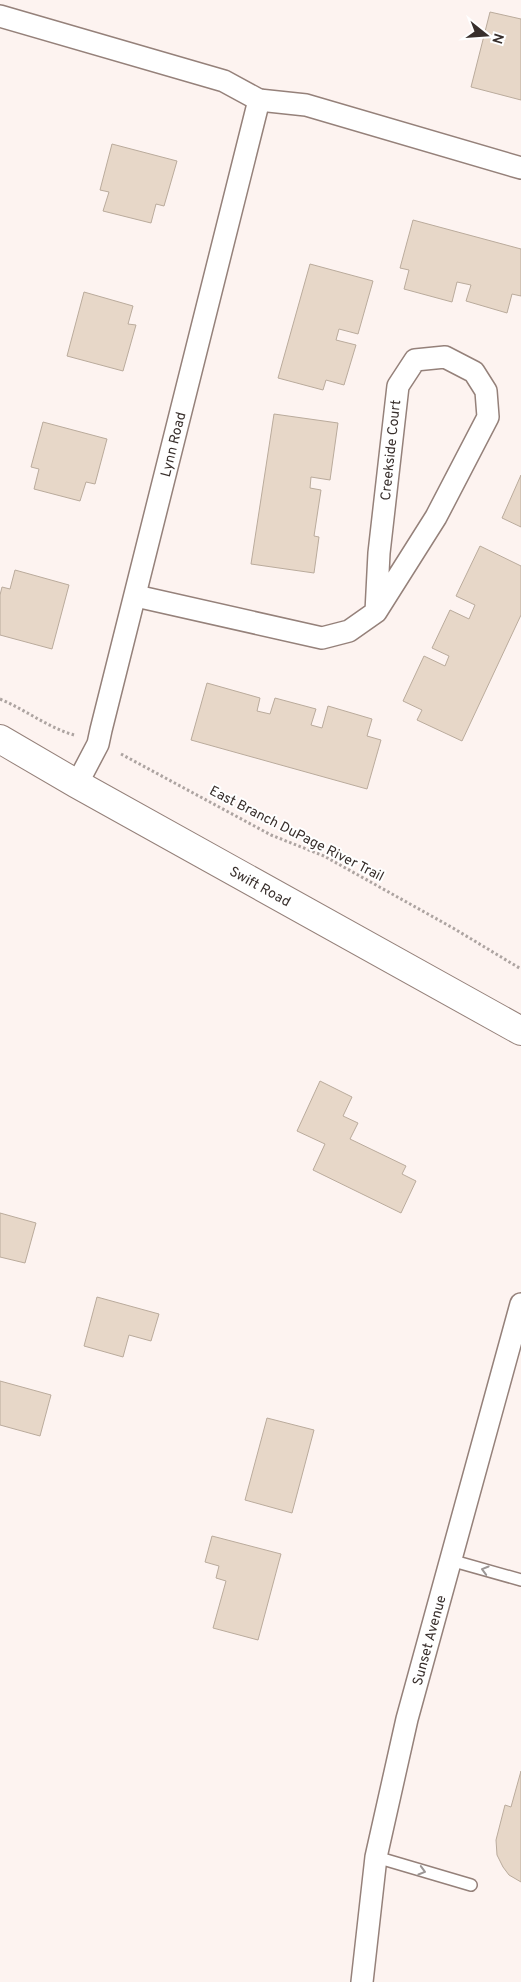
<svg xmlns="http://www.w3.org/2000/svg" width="521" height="1982" font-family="Overpass,sans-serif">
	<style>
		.building { fill: #e7d7c8; stroke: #baab9c }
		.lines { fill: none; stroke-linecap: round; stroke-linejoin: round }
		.service-casing { stroke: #95817a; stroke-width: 14 }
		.minor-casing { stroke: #95817a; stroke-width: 24 }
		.tertiary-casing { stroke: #95817a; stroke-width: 30 }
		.path { stroke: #ada4a1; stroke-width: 3; stroke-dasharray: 2.5 2.5; stroke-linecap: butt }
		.service { stroke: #fff; stroke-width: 11 }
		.minor { stroke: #fff; stroke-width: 21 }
		.tertiary { stroke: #fff; stroke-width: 28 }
		.oneway { stroke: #9c9796 }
		.labels { text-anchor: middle; stroke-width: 4; stroke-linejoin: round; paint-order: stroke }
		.street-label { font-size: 14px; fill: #382f2c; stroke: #fff }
	</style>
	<rect width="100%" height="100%" fill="#fdf3f0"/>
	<path class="building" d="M490,12L521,19V100L471,87Z
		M112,144L177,161L164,206L156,204L151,223L103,211L109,192L100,190Z
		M413,220L521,249V296L512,294L507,313L466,301L471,285L457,282L452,302L404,289L409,270L400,268Z
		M310,264L373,281L358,334L339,329L336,340L356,345L344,385L326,380L323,390L278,378Z
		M84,292L133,306L128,324L136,325L123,371L67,356Z
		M274,414L338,423L330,480L311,477L310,488L321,490L314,536L319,537L314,573L251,564Z
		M43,422L107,439L95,484L86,482L80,501L34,489L39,469L31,467Z
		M521,475V527L502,518Z
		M480,546L521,566V615L462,741L417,720L422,710L403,701L424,656L445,666L449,656L432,648L450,610L469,619L475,605L456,596Z
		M15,570L69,585L52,649L0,635V595L2,587L10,589Z
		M207,683L260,698L257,711L270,714L275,698L316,709L311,725L322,728L328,706L372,719L367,736L381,740L367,789L191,740Z
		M320,1081L352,1097L343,1116L358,1123L350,1139L406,1166L402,1174L416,1181L401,1213L313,1170L325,1144L297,1131Z
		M0,1213L36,1223L25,1263L0,1257Z
		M97,1297L159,1314L151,1341L129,1335L123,1357L84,1346Z
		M0,1381L51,1395L40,1436L0,1425Z
		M267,1418L314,1430L292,1513L245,1500Z
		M212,1536L281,1554L258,1640L213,1628L226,1581L216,1578L219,1566L205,1562Z
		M521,1771V1882L509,1875L503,1867L497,1855L496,1840L505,1805L511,1807Z"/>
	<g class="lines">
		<g class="service-casing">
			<path id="service" d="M450,1560L521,1580
				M376,1857L471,1885"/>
		</g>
		<g class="minor-casing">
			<g id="minor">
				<path d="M0,16L224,81L259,100L306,105L521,168"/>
				<path d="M136,596L322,638L349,631L376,612L436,517L488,417L486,391L474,372L445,357L415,360L398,386L379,553L376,612"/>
				<path id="s1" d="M77,784L98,744L101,730L259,100"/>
				<path id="s2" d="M362,1982L376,1857L407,1719L521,1304"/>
			</g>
		</g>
		<g class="tertiary-casing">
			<g id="tertiary">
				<path id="s3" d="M0,739L77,784L521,1031"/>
			</g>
		</g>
		<path class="path" d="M0,699C26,710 47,727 74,735
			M121,754L271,835L324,856L453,928L521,969"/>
		<use href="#service" class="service"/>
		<use href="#minor" class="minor"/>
		<use href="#tertiary" class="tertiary"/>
	</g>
	<defs><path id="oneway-chevron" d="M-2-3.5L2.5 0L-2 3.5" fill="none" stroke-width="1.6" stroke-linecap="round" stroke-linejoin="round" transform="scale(1.25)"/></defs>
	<g class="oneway">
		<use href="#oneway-chevron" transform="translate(485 1570) rotate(-164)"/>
		<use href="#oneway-chevron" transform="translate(422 1871) rotate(16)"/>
	</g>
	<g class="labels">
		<g class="street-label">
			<text dy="5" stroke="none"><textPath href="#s1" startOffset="354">Lynn Road</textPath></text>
			<text transform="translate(390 450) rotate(-84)" y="5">Creekside Court</text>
			<text transform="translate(297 833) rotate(27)" y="5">East Branch DuPage River Trail</text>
			<text dy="5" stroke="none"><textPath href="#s3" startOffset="299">Swift Road</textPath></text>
			<text dy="5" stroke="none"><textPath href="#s2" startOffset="349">Sunset Avenue</textPath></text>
		</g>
	</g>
	<g transform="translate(486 35) rotate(107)" stroke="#ffffff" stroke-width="4" paint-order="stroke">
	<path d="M0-4L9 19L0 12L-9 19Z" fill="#382f2c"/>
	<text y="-8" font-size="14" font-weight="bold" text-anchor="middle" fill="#382f2c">N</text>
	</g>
</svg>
